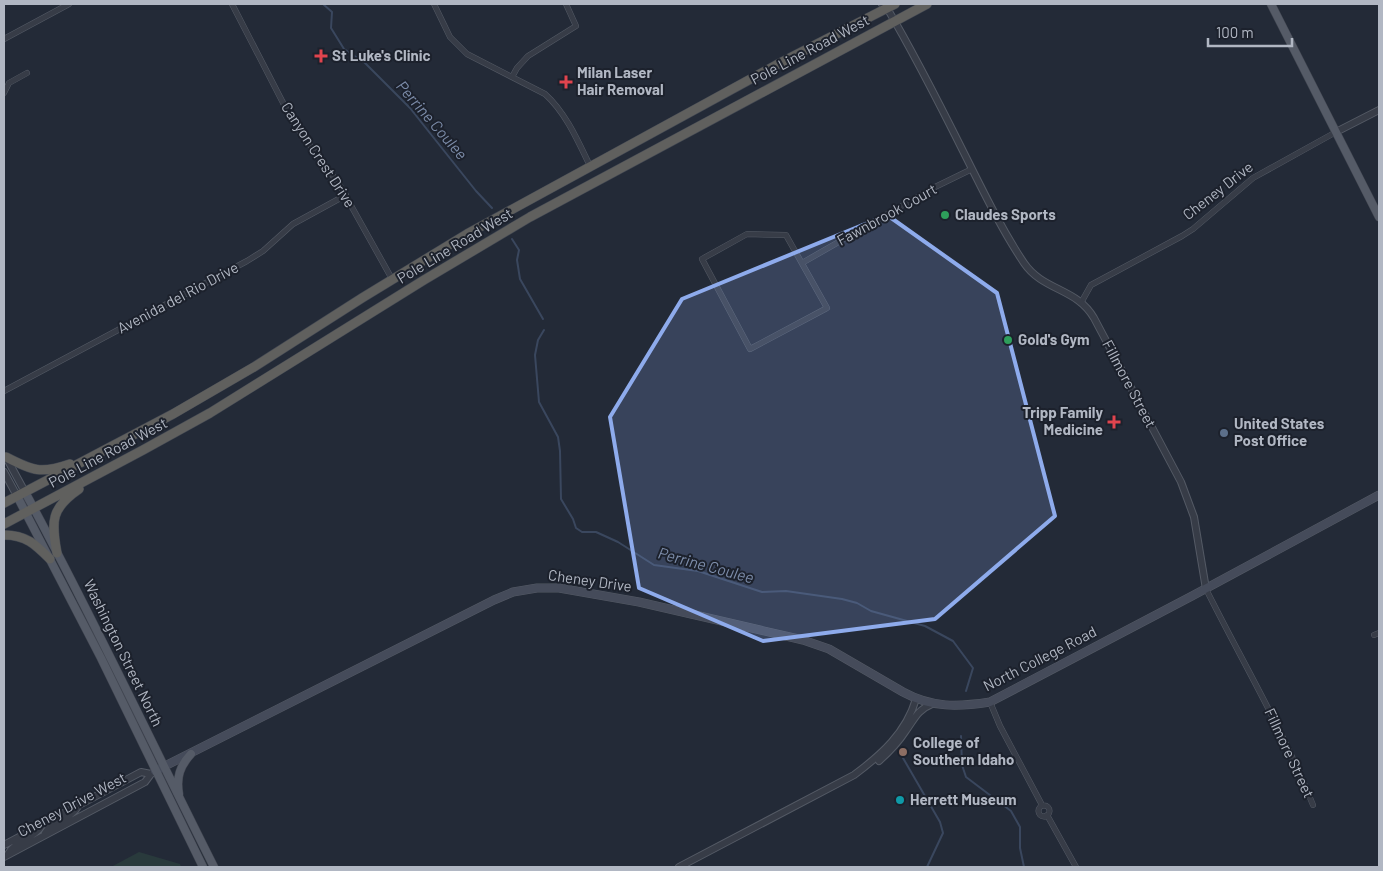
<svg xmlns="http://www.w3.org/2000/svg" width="1383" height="871" font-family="Barlow,sans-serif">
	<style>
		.park { fill: #293a3c }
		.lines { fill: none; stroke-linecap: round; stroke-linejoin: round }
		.stream { stroke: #3a475e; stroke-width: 2 }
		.minor-casing { stroke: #545a65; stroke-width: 6 }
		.tertiary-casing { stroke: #545a65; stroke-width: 8 }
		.secondary-casing { stroke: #545a65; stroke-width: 9 }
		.primary-casing { stroke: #404550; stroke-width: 9 }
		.trunk-casing { stroke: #414752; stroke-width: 10 }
		.minor { stroke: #373c47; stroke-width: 5 }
		.tertiary { stroke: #373c47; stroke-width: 6 }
		.secondary { stroke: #454b5a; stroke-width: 8 }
		.primary { stroke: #555b67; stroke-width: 8 }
		.trunk { stroke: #60605e; stroke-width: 9 }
		.marked { fill: #8eabec; fill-opacity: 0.2; stroke: #8eabec; stroke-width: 4; stroke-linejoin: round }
		.health-dot { fill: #e0444e; stroke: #1c212c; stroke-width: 2 }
		.leisure-dot { fill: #2e9e5b; stroke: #1c212c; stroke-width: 2 }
		.service-dot { fill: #5c6f8a; stroke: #1c212c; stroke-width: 2 }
		.education-dot { fill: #8d6e63; stroke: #1c212c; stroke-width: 2 }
		.culture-dot { fill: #0f9aa8; stroke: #1c212c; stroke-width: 2 }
		.labels { text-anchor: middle; stroke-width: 4; stroke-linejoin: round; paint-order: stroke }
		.street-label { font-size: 15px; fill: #b1b7c3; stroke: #1c212c }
		.poi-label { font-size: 15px; font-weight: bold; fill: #b1b7c3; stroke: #1c212c; text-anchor: start }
		.water-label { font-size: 16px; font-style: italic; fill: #7c8ca9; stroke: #1c212c }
	</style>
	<rect width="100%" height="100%" fill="#232a37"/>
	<path class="park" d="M139,852L180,864L181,867H111Z"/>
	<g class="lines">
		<path class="stream" d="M323,4L332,12L331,28L344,49L365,63L410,108L476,191L492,208
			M512,239L519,250L517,260L520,279L543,319
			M544,330L538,340L535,355L539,402L558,437L560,451L561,499L573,519L576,528L582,532H596L618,542L654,565L698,571L762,592L786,591L842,599L857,603L871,611L925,626L953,641L973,668L966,691
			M961,736L962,765L966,777L1011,811L1020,827V848L1024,867
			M903,758L940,822L943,833L927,867"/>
		<g class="minor-casing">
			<path id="minor" d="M232,4L294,124L339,184L392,279
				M434,4L450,37L467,54L545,94C566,113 578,141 590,166
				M4,39L69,4
				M512,77L517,68L528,56L576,26L566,4
				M4,93L9,83L27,73
				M747,234L786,235L827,308L750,349L702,259Z
				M802,263L933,188L972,169
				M1082,301L1091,285L1182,236L1193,229L1253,178L1336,132
				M4,391L247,261L263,251L293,224L346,195
				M1206,589C1242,661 1283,730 1313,805
				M1374,635L1379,633
				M990,702L1000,726L1042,805
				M1038.5 811a5.5 5.5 0 1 1 11 0a5.5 5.5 0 1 1-11 0Z
				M1047,815L1076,867"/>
		</g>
		<g class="tertiary-casing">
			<path id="tertiary" d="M882,4L887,8C918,60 945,115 972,169C988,201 1004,233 1024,263C1043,291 1077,288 1094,318L1181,482L1194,517L1206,589
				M1336,132L1379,110
				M6,457L25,492
				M4,472L17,496
				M879,761C889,752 898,743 905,732C914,720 917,710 932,704
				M45,833C51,821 70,821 79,805
				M4,845L141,772L151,774
				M8,854C16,840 34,839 43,824
				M4,857L145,782L151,774L155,771
				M679,867L854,775C881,755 906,733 916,699"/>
		</g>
		<g class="secondary-casing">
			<path id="secondary" d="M155,771L494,600L513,592L537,588H559L639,602L803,640L829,649L903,692C932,708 958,707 990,702L1192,596L1379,495"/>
		</g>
		<g class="primary-casing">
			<path id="primary" d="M1271,4L1379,217
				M25,492C92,615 151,742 214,867
				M17,496L101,658L203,867
				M179,794C176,777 180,766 191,754"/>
		</g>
		<g class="trunk-casing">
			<path id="trunk" d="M6,457C33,471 41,474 70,464
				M4,503L173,414L254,367L362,298L467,234L780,63L895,4
				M4,524L143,450L210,413L424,280L530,217L927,4
				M4,535C26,535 35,544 50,559
				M57,553C51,521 51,508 79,489"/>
		</g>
		<use href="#minor" class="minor"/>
		<use href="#tertiary" class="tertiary"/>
		<use href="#secondary" class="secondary"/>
		<use href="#primary" class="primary"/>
		<use href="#trunk" class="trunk"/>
	</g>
	<path class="marked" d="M887,215L997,293L1055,516L935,619L763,641L639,588L610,417L682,299Z"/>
	<g class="health-dot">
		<path d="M318.5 48.5h5v5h5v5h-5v5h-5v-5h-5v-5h5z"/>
		<path d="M563.5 74.5h5v5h5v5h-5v5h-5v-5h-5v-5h5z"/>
		<path d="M1111.5 414.5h5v5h5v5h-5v5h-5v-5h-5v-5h5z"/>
	</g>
	<g class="leisure-dot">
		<circle cx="945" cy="215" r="5"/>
		<circle cx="1008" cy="340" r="5"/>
	</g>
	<circle class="service-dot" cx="1224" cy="433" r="5"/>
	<circle class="education-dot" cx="903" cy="752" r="5"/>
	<circle class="culture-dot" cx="900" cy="800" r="5"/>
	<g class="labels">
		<g class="street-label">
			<text transform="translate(810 50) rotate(-28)" y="5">Pole Line Road West</text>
			<text transform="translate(318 155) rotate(57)" y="5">Canyon Crest Drive</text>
			<text transform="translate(1218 191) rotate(-38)" y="5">Cheney Drive</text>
			<text transform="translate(887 215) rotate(-29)" y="5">Fawnbrook Court</text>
			<text transform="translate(455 246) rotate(-31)" y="5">Pole Line Road West</text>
			<text transform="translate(178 298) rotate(-28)" y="5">Avenida del Rio Drive</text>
			<text transform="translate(1129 384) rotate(62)" y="5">Fillmore Street</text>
			<text transform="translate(108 453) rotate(-28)" y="5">Pole Line Road West</text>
			<text transform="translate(590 581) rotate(8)" y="5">Cheney Drive</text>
			<text transform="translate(123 653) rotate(64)" y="5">Washington Street North</text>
			<text transform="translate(1040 659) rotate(-27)" y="5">North College Road</text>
			<text transform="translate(1289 753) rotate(65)" y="5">Fillmore Street</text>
			<text transform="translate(72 805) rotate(-28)" y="5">Cheney Drive West</text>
		</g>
		<g class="poi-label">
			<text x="332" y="61">St Luke's Clinic</text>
			<text x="577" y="78">Milan Laser<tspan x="577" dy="17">Hair Removal</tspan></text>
			<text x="955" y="220">Claudes Sports</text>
			<text x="1018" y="345">Gold's Gym</text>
			<text x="1103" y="418" text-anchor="end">Tripp Family<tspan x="1103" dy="17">Medicine</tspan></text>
			<text x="1234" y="429">United States<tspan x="1234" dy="17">Post Office</tspan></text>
			<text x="913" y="748">College of<tspan x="913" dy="17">Southern Idaho</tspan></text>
			<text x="910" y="805">Herrett Museum</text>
		</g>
		<g class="water-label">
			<text transform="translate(432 120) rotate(49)" y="6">Perrine Coulee</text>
			<text transform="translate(706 565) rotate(15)" y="6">Perrine Coulee</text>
		</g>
	</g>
	<rect width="1383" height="871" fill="none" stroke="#b1b7c3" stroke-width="10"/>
	<path d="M1208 38v8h84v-8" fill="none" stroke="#b1b7c3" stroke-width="2.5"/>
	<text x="1216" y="38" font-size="15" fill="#b1b7c3" stroke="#1c212c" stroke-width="4" paint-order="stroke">100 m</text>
</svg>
